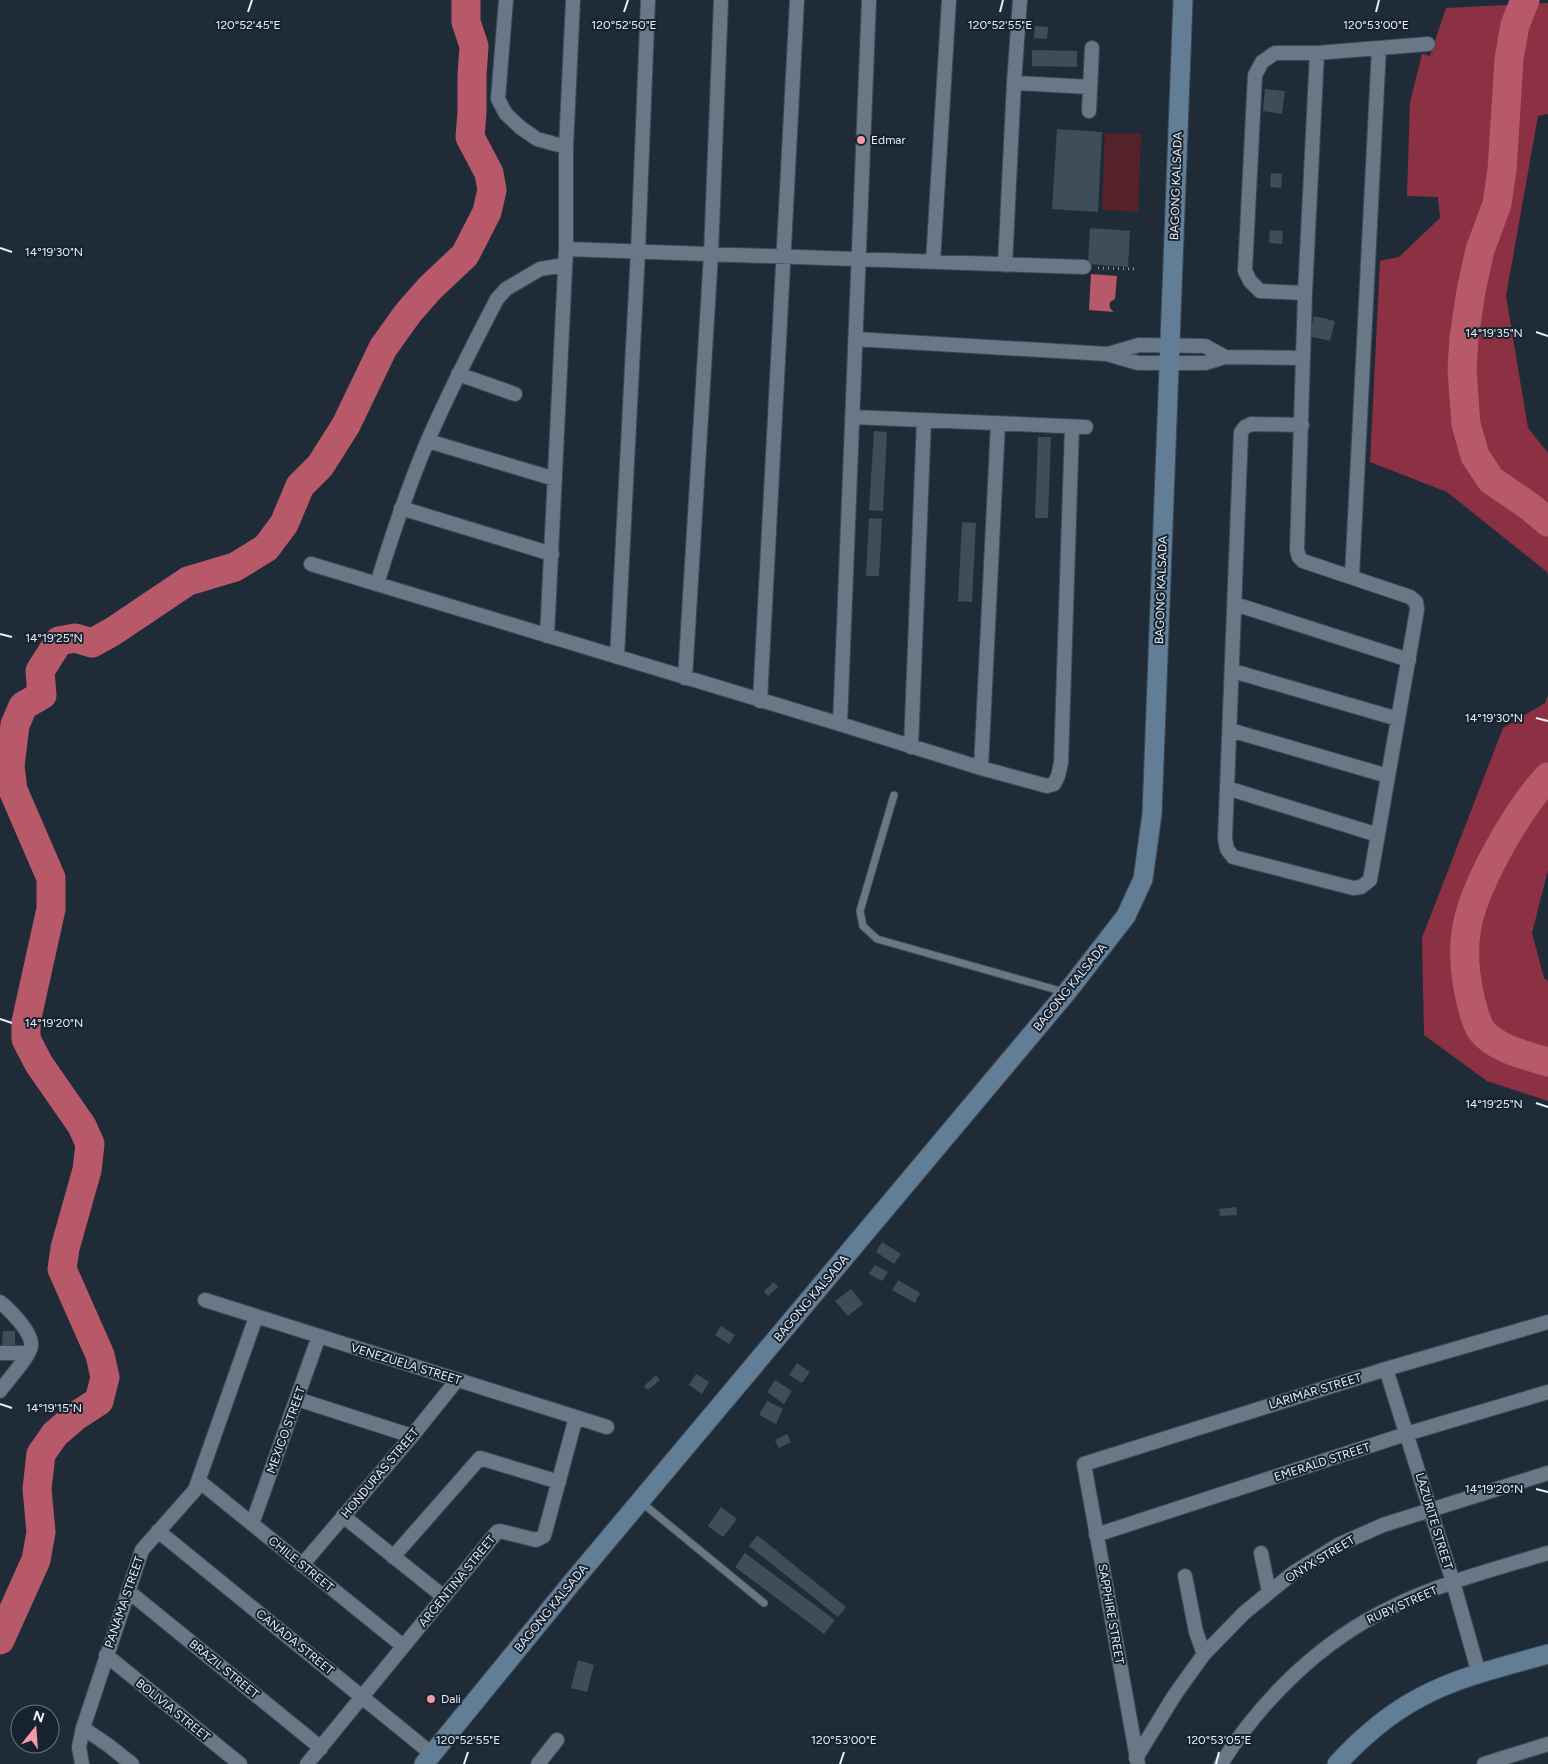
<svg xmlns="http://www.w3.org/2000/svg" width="1548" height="1764" font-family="Figtree,sans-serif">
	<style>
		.green { fill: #55222b }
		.forest { fill: #8b3143 }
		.water { fill: #b75968 }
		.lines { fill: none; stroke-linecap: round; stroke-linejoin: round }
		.river { stroke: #b75968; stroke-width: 29 }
		.building { fill: #3f4d5a }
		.lane-casing { stroke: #3e4953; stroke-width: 9 }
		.street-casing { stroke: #3e4953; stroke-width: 16 }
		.secondary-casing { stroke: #3e4953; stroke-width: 21 }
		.path { stroke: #88939d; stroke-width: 3; stroke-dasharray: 1 4; stroke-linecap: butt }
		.lane { stroke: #697886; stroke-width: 7 }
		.street { stroke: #697886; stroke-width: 14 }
		.secondary { stroke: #627d96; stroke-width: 19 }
		.ticks { fill: none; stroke: #e7eff7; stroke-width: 2 }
		.poi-dot { fill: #f49aa5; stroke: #16222e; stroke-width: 2 }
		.labels { text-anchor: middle; stroke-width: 4; stroke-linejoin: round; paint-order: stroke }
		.poi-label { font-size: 12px; fill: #e7eff7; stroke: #16222e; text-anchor: start }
		.street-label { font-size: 12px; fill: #e7eff7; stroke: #16222e }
		.ticks-label { font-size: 12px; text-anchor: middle; fill: #e7eff7; stroke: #16222e; stroke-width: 4; stroke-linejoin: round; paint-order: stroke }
	</style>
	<rect width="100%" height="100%" fill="#1f2c38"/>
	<path class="green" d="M1105,133L1141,134L1138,212L1102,210Z"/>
	<path class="forest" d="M1548,3V114L1538,116L1506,296L1528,428L1548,453V576L1547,572L1447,492L1370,462L1380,261L1399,257L1440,218L1438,197L1407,196L1410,102L1422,54L1430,56L1446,8Z
		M1548,695V870L1532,933L1544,978L1548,981V1101L1487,1081L1424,1035L1422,938L1503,728L1545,703Z"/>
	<path class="water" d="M1091,274L1117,276L1115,299L1110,302C1109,307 1110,309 1114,312L1089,310Z"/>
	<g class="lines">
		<path class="river" d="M1525,0L1515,25L1509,59L1502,170L1497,204L1480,250L1471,291L1464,338L1462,370L1466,424L1475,456L1491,480L1529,506L1548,522
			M1548,777C1518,809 1471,889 1466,933C1463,954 1465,973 1469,993C1471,1003 1476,1022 1481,1030C1494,1048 1527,1056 1548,1062
			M0,1640L36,1560L41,1532L37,1489L41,1454L55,1434L76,1416L99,1401L105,1377L100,1355L62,1269L65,1248L87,1170L90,1144L82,1126L39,1064L26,1039V1022L51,909V878L13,790L10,766L15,725L23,706L42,695L40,671L59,641L75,638L92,643L112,632L188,581L235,567L266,548L284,524L300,486L320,466L346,425L383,348L408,313L430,288L465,255L487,212L492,190L489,173L470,137L472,112V75L474,46L466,22V0"/>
	</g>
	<path class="building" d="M1035,26L1048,27L1047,39L1034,38Z
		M1032,50L1077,51V67L1032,66Z
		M1265,89L1285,91L1282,114L1263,111Z
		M1057,129L1102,132L1098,212L1052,209Z
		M1271,173L1282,174L1281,188L1270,187Z
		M1090,228L1130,231L1128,267L1088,264Z
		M1270,230L1283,231L1282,244L1269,243Z
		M1314,316L1335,321L1330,341L1309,336Z
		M874,431L887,432L883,511L869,510Z
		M1038,437H1051L1048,518H1035Z
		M869,518L882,519L879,576H866Z
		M962,522L976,523L972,602L958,601Z
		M1236,1207L1237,1215L1220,1216L1219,1209Z
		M882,1242L901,1254L894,1264L876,1252Z
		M875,1265L888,1272L882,1281L869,1274Z
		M898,1280L920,1293L915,1303L892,1290Z
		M774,1282L778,1287L768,1296L764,1291Z
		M851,1289L863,1304L848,1316L835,1301Z
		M721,1326L735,1335L729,1344L715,1335Z
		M3,1331H15V1345H2Z
		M797,1363L810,1372L802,1383L789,1375Z
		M696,1374L709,1382L702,1394L689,1385Z
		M656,1375L660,1380L648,1390L644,1386Z
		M775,1380L792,1391L784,1404L767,1392Z
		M767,1401L783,1409L776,1424L759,1415Z
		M787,1434L791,1442L779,1448L775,1440Z
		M721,1507L737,1519L723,1537L708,1526Z
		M757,1535L846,1607L838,1617L749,1546Z
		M745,1553L835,1620L824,1634L735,1567Z
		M578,1660L594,1665L587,1692L571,1688Z"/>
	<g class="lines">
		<g class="lane-casing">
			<path id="lane" d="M894,795L860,911L863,926L877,939L1064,992
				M641,1502L764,1603"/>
		</g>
		<g class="street-casing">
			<path id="street" d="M506,0L498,99L506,114L521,128L537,139L566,147
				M1014,83L1090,87
				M1089,111L1092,48
				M566,249L1084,267
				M933,262L949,0
				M1005,265L1014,83L1020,0
				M1305,293L1260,291L1250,281L1245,271L1255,75L1262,62L1275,53H1317L1428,44
				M855,339L1107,354L1138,363H1205L1225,357L1303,358
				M1108,354L1139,345L1205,346L1225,357
				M458,374L515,394
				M852,417L1086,427
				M1302,425L1251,424L1245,427L1241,432L1225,839L1227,849L1233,857L1353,888L1361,887L1370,880L1417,610L1416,602L1410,597L1303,561L1299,557L1297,550L1305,293L1317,53
				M428,441L555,479
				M401,508L552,554
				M311,564L840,724L981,768L1047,786L1054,784L1058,776L1061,763L1072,427
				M1352,576L1379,48
				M377,584C392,535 408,487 428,440C449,392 473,345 497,299L506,289L540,269L565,265
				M1235,604L1409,660
				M547,636L566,249V147L573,0
				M617,657L638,251L648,0
				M1233,671L1398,719
				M685,678L711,254L721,0
				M760,701L797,0
				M840,724L869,0
				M1230,730L1388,776
				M911,747L924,420
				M981,768L998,423
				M1227,788L1378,835
				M205,1300L607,1427
				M0,1302C10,1310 33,1333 31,1346C30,1356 7,1381 0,1391
				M0,1353H28
				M1386,1369L1453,1582L1479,1674
				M297,1399L412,1436
				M199,1481L403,1646
				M343,1516L444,1597
				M252,1524L319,1336
				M158,1531L432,1754
				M1096,1535L1406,1434L1548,1392
				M1261,1553L1269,1592
				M393,1557L480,1458L559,1482
				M302,1565L412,1436L457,1380
				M1185,1576L1196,1632L1204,1654
				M128,1591L321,1748
				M106,1655L240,1764
				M83,1728L108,1745L132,1764
				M1136,1758L1174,1696L1204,1654L1244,1613L1293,1573L1338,1545L1383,1525L1548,1473
				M82,1764L79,1747L83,1728L142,1550L195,1490L256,1317
				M307,1764L497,1532L500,1531L536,1540L544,1536L576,1417
				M538,1764L557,1740
				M1138,1764L1084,1464L1386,1369L1548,1322
				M1221,1764C1261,1700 1321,1641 1390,1608C1440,1583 1495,1569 1548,1553
				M1484,1764L1548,1744"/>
		</g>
		<g class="secondary-casing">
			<path id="secondary" d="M424,1764L574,1580L1067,992L1126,916L1143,879L1152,814L1183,0
				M1337,1764C1361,1738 1388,1714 1421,1697C1460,1676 1506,1666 1548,1654"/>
		</g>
		<path class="path" d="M1098,268L1138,269"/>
		<use href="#lane" class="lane"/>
		<use href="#street" class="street"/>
		<use href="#secondary" class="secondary"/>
	</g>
	<path class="ticks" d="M248,12L252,0M624,12L628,0M1000,12L1003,0M1376,12L1379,0M0,248L12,252M1536,332L1548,336M0,634L12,637M1536,718L1548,721M0,1019L12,1023M1536,1103L1548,1107M0,1404L12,1408M1536,1489L1548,1492M464,1764L468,1752M840,1764L844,1752M1216,1764L1219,1752"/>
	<g class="poi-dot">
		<circle cx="861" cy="140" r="5"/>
		<circle cx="431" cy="1699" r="5"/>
	</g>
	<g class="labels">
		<g class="poi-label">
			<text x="871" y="144">Edmar</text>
			<text x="441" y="1703">Dali</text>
		</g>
		<g class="street-label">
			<text transform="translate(1176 186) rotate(-88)" y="4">BAGONG KALSADA</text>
			<text transform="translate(1161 590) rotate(-88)" y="4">BAGONG KALSADA</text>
			<text transform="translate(1070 987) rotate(-51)" y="4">BAGONG KALSADA</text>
			<text transform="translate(811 1298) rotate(-50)" y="4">BAGONG KALSADA</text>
			<text transform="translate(406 1364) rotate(17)" y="4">VENEZUELA STREET</text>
			<text transform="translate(1315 1391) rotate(-17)" y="4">LARIMAR STREET</text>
			<text transform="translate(286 1430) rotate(-70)" y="4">MEXICO STREET</text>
			<text transform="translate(1322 1462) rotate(-18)" y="4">EMERALD STREET</text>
			<text transform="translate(380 1473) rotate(-50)" y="4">HONDURAS STREET</text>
			<text transform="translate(1434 1521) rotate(73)" y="4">LAZURITE STREET</text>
			<text transform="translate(1320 1559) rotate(-31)" y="4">ONYX STREET</text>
			<text transform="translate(301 1564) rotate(39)" y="4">CHILE STREET</text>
			<text transform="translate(457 1581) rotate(-51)" y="4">ARGENTINA STREET</text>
			<text transform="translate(124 1602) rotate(-71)" y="4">PANAMA STREET</text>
			<text transform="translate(1402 1605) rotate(-24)" y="4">RUBY STREET</text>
			<text transform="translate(551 1608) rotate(-51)" y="4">BAGONG KALSADA</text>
			<text transform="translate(1111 1614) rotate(80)" y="4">SAPPHIRE STREET</text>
			<text transform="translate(295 1642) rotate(39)" y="4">CANADA STREET</text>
			<text transform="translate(224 1669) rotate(39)" y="4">BRAZIL STREET</text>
			<text transform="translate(173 1710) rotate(39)" y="4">BOLIVIA STREET</text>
		</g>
	</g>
	<g class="ticks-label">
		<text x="248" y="29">120°52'45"E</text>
		<text x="624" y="29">120°52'50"E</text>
		<text x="1000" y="29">120°52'55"E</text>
		<text x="1376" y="29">120°53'00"E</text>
		<text x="54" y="256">14°19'30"N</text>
		<text x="1494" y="337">14°19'35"N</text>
		<text x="54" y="642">14°19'25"N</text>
		<text x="1494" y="722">14°19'30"N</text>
		<text x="54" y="1027">14°19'20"N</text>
		<text x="1494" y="1108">14°19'25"N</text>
		<text x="54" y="1412">14°19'15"N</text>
		<text x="1494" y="1493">14°19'20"N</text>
		<text x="468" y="1744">120°52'55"E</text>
		<text x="844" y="1744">120°53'00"E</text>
		<text x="1219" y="1744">120°53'05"E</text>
	</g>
	<g transform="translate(35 1729) rotate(17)"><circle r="24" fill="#16222e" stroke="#6a747e"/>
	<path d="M0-4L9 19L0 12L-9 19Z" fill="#f49aa5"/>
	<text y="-8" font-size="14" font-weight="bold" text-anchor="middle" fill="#e7eff7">N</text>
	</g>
</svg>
